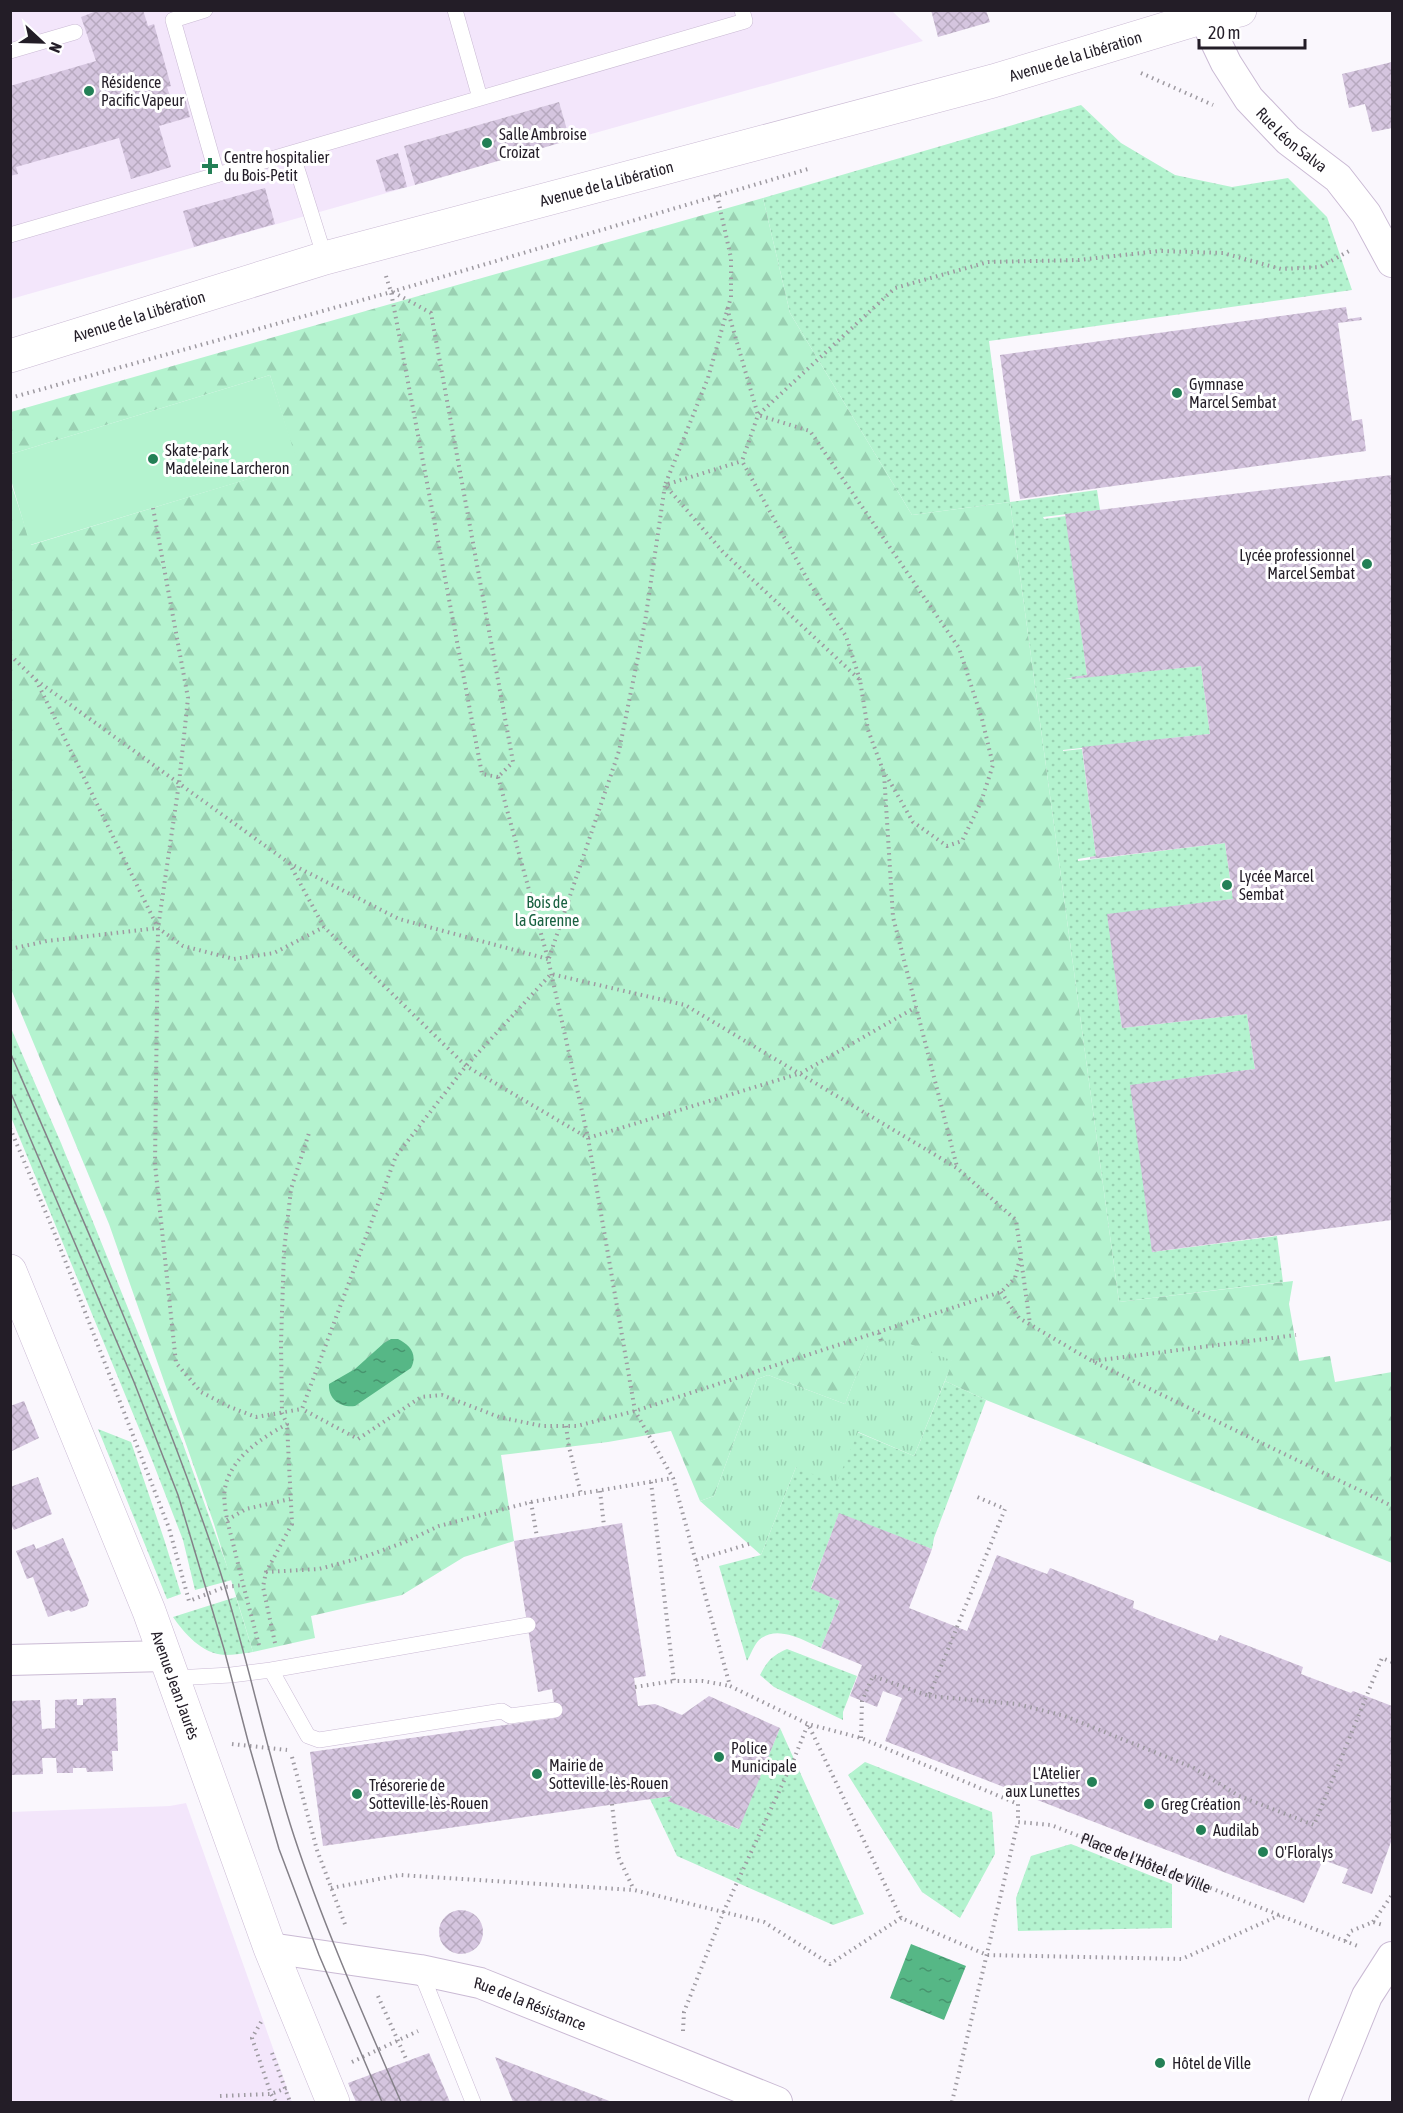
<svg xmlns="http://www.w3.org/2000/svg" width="1403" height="2113" font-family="'Asap Condensed',sans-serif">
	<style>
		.built { fill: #f3e6fb }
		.grass { fill: url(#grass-dots) }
		.forest { fill: url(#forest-firs) }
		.park { fill: url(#park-tufts) }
		.garden { fill: #b4f3cf }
		.water { fill: url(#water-ripples) }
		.building { fill: url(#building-cross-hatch) }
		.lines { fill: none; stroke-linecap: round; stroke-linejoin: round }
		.lane-casing { stroke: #cabad4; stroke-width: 16 }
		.street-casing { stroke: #cabad4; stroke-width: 32 }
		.secondary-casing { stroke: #cabad4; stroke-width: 34 }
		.path { stroke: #9e9aa1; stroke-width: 4; stroke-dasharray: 1.5 4.5; stroke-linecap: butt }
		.lane { stroke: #fff; stroke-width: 15 }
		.street { stroke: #fff; stroke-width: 30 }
		.secondary { stroke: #fff; stroke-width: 33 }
		.tram { stroke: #848088; stroke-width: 1.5 }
		.poi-dot { fill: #238056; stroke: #fff; stroke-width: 2 }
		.labels { text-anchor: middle; stroke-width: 6; stroke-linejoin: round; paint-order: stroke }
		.street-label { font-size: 16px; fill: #231d27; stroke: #fff }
		.poi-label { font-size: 16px; fill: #231d27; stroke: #fff; text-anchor: start }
		.park-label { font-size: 16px; fill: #196141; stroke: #fff }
	</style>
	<defs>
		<pattern id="grass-dots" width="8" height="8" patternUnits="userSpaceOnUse" patternTransform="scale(1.5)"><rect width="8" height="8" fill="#b4f3cf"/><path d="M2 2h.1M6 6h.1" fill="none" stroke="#9ad0b2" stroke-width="1.8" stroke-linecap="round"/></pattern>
		<pattern id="forest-firs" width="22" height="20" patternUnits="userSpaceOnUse" patternTransform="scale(1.5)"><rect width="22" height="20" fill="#b4f3cf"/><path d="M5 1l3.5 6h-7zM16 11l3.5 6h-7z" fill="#9ad0b2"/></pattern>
		<pattern id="park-tufts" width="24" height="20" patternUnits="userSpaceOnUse" patternTransform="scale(1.5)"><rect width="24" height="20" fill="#b4f3cf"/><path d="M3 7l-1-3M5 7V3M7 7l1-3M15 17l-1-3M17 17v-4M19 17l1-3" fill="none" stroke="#9ad0b2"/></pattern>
		<pattern id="water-ripples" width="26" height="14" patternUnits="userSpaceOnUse" patternTransform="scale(1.5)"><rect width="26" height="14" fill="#56b786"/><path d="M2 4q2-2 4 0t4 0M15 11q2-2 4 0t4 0" fill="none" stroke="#47946e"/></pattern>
		<pattern id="building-cross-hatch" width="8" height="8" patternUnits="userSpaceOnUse" patternTransform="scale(1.5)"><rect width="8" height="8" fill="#d5c5df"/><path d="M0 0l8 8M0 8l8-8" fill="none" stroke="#b7a9bf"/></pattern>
	</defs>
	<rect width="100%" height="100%" fill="#faf7fd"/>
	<path class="built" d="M891,10L923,41L570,140L559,102L404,146L415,185L11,299V11Z
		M186,1803L292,2102H11V1812L170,1806Z"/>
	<path class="grass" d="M1081,105L1121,143L1175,175L1232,187L1288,178L1327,217L1352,290L989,341L1010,502L1097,490L1100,510L1043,517L1044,519L1066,516L1087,675L1065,679L1201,666L1210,734L1063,750V751L1082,749L1096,856L1078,859V861L1225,843L1233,899L1108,915L1122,1028L1247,1014L1255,1069L1142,1084L1152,1252L1277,1236L1283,1282L1119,1302L1010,502L912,515L790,313L763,198Z
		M10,1026L61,1143L183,1444L232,1580L195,1590L183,1540L152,1460L11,1117Z
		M945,1381L986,1400L934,1538L932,1549L839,1514L811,1588L840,1601L821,1648C803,1640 777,1624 759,1640C754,1645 751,1654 747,1661L719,1566L761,1555L796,1467L857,1432L914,1456Z
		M98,1429L131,1442L164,1539L181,1594L167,1599Z
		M236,1597L253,1652C244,1653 234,1655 225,1655C202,1654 184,1633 173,1617Z
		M787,1649L857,1676L843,1712V1720L774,1687L760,1675C767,1661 773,1655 787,1649Z
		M780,1728L864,1914L833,1925L677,1856L650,1799L672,1796L669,1801L738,1829Z
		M865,1762L992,1812L995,1854L960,1918L922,1892L848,1775Z
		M1071,1844L1172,1884V1928L1018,1931L1016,1898L1031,1856Z"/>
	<path class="forest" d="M763,198L790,313L912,515L1010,502L1119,1302L1293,1281L1289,1304L1299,1361L1330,1356L1335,1382L1392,1372V1563L986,1400L945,1381L952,1361L868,1346L845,1404L768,1375L757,1379L714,1496L700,1501L671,1431L608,1442L501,1455L514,1541L464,1557L402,1595L311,1616L315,1638L253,1652L214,1524L109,1224L11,989L10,480L31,545L297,464L270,375L11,454V412Z"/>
	<path class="park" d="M895,1338L953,1361L914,1456L858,1432L836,1484L796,1467L761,1555L700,1501L714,1496L757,1379L768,1375L845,1404L868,1345Z"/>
	<path class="garden" d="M270,375L298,464L30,545L11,480V454Z"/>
	<path class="water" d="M391,1339H398C410,1345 418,1354 411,1368L355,1406C340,1408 328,1399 329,1384L355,1369L384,1343Z
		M911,1944L966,1966L944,2020L890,1998Z"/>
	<path class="building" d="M99,10H143L148,26L154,24L171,86L167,87L171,99L184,95L190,117L159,126L171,167L131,179L119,138L16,167L18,174L10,176V86L96,61L81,17Z
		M931,10H986L990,22L938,37Z
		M1392,62V128L1372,132L1365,104L1349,108L1342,74Z
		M559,102L570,140L415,185L404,146Z
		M398,153L407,187L386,192L376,160Z
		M265,188L275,224L194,247L183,211Z
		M1346,307L1348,319L1361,317L1362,320L1338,323L1352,421L1362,419L1366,451L1020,499L1000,355Z
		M1392,475V1220L1152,1252L1130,1085L1255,1069L1247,1014L1122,1028L1107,914L1233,899L1225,843L1090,859V857L1096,856L1082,747L1210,734L1201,666L1072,679L1071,677L1087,675L1065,514Z
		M24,1401L39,1438L10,1452V1406Z
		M38,1477L52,1514L14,1530L10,1523V1487Z
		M839,1513L932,1549L909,1608L967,1631L997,1555L1047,1574L1050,1568L1134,1601L1133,1608L1157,1618L1217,1641L1220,1635L1303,1667L1301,1674L1351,1693L1353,1691L1392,1706V1839L1372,1894L1342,1883L1348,1869L1323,1860L1304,1903L885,1741L902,1698L883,1691L877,1707L850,1696L862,1665L821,1648L840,1601L811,1589Z
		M622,1523L646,1676L634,1678L638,1706L655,1704L682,1715L709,1696L780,1728L739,1829L668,1801L672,1796L323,1846L310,1752L556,1718L552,1689L538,1692L514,1541Z
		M63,1538L89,1600L87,1606L71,1612L69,1610L48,1617L33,1577L27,1579L16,1551L34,1544L36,1549Z
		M116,1698L118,1751H112L113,1771L87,1772L86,1768H73V1773H57L56,1758H42L43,1774L10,1775V1701L40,1700L42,1729L55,1728V1700L77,1699V1705H83V1699Z
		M439 1932a22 22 0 1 1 44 0a22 22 0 1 1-44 0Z
		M429,2053L450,2102H356L348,2083Z
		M495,2057L612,2102H513Z"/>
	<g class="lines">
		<g class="lane-casing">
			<path id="lane" d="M205,10L173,20L217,175
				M455,10L480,98
				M10,51L75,32
				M10,235L292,153
				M325,258L292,153L745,21L742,10
				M271,1670L308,1736L319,1740L502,1711L510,1716L555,1710
				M174,1678L231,1675L271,1670L528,1625
				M420,1970L473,2102"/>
		</g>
		<g class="street-casing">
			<g id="street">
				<path id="s2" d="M1204,17L1226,63L1249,99L1288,140L1338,178L1366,214L1392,262"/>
				<path d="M10,1660L165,1656"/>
				<path id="s3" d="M270,1948L420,1970L480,1983L777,2102"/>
				<path d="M1324,2102L1367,1996L1392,1957"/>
			</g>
		</g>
		<g class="secondary-casing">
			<g id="secondary">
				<path id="s4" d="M10,356L325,258L993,81L1204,17L1240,10"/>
				<path id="s5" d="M10,1271L149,1611L270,1948L333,2102"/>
			</g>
		</g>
		<g class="path">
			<path d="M1141,73L1213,105"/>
			<path d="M717,195L731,258V297L708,378L665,485L723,552L860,680L868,730L884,773L893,917L957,1167"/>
			<path d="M386,276L391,292L482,774L498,777"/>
			<path d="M393,292L431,313L513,762L498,777"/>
			<path d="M727,308L758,415L810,431L959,648L982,719L993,765L981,802L962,841L947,846L913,822L886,775"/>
			<path d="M10,398L391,292L808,169"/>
			<path d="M153,508L188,698L179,783L158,928L155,1164L176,1363L201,1392L230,1407L256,1417L302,1409L396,1156L466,1066L551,974L685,1005L957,1168L1016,1220L1021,1255L1015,1278L1001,1292L635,1411L577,1426H542L499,1417L442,1395L421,1397L358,1439L302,1409"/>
			<path d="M10,655L36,680L158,928L183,946L234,959L274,953L324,927"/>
			<path d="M36,680L289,863L324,927L466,1066L588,1138L801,1073L916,1007"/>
			<path d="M860,680L846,636L810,584L742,461L758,415L895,288L988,262L1079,260L1159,251L1223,253L1281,269L1320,267L1349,251"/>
			<path d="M498,777L548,959L588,1138L635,1411L673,1478L730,1686L808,1724L901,1918L987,1955L1182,1959L1280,1915"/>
			<path d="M289,863L399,919L548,959"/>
			<path d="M10,949L47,941L158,928"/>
			<path d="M549,958L619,751L645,622L665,485L742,461"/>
			<path d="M10,1128L54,1232L169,1528L189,1601L225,1587L243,1585"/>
			<path d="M1021,1259L1030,1324"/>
			<path d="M1001,1292L1019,1318L1092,1361L1392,1506"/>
			<path d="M879,1333L881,1342"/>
			<path d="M1093,1361L1296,1335"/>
			<path d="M566,1426L569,1447L581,1494"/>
			<path d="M651,1482L674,1681H703L730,1686"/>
			<path d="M600,1491L604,1526"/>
			<path d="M531,1502L537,1537"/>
			<path d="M227,1520L246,1509L290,1499"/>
			<path d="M696,1560L749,1544"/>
			<path d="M266,1572L319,1569L364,1557L405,1542L439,1526L531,1502L673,1478"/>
			<path d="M275,1643L263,1587L266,1572L292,1524L287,1424"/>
			<path d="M259,1645C250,1611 241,1577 233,1543C229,1528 222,1503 225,1488C231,1457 262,1438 287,1424L282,1413L281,1343L284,1251L291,1189L309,1133"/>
			<path d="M635,1687L674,1681"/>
			<path d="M929,1696L1017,1704L1065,1716L1194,1768L1239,1796L1314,1825L1382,1658L1392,1662"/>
			<path d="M861,1738L862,1701L873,1676L929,1696L1005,1509L975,1496"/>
			<path d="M232,1744L287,1750"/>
			<path d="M292,1757L317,1850L346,1927"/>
			<path d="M612,1804L618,1856L634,1890"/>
			<path d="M331,1888L400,1875L634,1890L764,1922L830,1964L901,1918"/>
			<path d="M1373,1922L1392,1895"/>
			<path d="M1345,1941L1351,1931L1373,1922L1383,1925"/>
			<path d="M378,1996L407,2061"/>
			<path d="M261,2022L252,2038L271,2094L276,2102"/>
			<path d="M683,2031L684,2012L723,1913L794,1759L808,1724L861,1738L1018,1804V1822"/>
			<path d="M272,2053L290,2102"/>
			<path d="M352,2062L418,2031"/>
			<path d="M220,2096L271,2094L289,2087"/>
			<path id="s1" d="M952,2102L1018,1822L1051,1825L1360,1947"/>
		</g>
		<use href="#lane" class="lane"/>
		<use href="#street" class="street"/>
		<use href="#secondary" class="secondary"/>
		<path class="tram" d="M10,1052C83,1219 157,1386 216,1559C247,1650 264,1745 294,1836C324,1927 363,2014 401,2102
			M10,1091L134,1382L178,1495L224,1649L249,1745L279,1849L319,1955L382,2102"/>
	</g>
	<g class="poi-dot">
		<circle cx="89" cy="91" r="6"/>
		<circle cx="487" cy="143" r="6"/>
		<path d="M207 157h6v6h6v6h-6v6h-6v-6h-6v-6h6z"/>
		<circle cx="1177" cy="393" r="6"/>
		<circle cx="153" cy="459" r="6"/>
		<circle cx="1367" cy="564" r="6"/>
		<circle cx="1227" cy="885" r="6"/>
		<circle cx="719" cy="1757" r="6"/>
		<circle cx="537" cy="1774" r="6"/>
		<circle cx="1092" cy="1782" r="6"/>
		<circle cx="357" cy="1794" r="6"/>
		<circle cx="1149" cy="1804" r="6"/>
		<circle cx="1201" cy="1830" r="6"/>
		<circle cx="1263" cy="1852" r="6"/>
		<circle cx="1160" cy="2063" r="6"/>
	</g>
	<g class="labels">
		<g class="street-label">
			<text dy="6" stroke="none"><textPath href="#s4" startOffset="1107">Avenue de la Libération</textPath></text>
			<text dy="6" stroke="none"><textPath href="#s2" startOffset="153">Rue Léon Salva</textPath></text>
			<text dy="6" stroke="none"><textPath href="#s4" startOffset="621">Avenue de la Libération</textPath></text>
			<text dy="6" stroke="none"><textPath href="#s4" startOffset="135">Avenue de la Libération</textPath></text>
			<text dy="6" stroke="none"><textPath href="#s5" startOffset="446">Avenue Jean Jaurès</textPath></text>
			<text dy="6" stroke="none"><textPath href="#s1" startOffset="423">Place de l'Hôtel de Ville</textPath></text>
			<text dy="6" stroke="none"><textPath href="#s3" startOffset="267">Rue de la Résistance</textPath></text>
		</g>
		<g class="poi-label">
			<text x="101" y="88">Résidence<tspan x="101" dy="18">Pacific Vapeur</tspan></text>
			<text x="499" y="140">Salle Ambroise<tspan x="499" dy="18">Croizat</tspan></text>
			<text x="224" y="163">Centre hospitalier<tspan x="224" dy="18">du Bois-Petit</tspan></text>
			<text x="1189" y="390">Gymnase<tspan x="1189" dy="18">Marcel Sembat</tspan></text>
			<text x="165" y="456">Skate-park<tspan x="165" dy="18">Madeleine Larcheron</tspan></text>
			<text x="1355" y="561" text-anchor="end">Lycée professionnel<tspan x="1355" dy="18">Marcel Sembat</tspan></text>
			<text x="1239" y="882">Lycée Marcel<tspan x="1239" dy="18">Sembat</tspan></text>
			<text x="731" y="1754">Police<tspan x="731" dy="18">Municipale</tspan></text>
			<text x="549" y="1771">Mairie de<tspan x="549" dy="18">Sotteville-lès-Rouen</tspan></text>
			<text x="1080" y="1779" text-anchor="end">L'Atelier<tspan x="1080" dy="18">aux Lunettes</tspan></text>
			<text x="369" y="1791">Trésorerie de<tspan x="369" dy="18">Sotteville-lès-Rouen</tspan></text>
			<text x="1161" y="1810">Greg Création</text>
			<text x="1213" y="1836">Audilab</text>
			<text x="1275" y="1858">O'Floralys</text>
			<text x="1172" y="2069">Hôtel de Ville</text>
		</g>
		<g class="park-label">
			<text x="547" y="908">Bois de<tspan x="547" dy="18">la Garenne</tspan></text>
		</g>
	</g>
	<rect width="1403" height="2113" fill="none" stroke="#231d27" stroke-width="24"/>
	<g transform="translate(42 42) rotate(112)" stroke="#ffffff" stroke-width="4.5" paint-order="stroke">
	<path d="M0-4.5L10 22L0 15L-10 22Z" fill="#231d27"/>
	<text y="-9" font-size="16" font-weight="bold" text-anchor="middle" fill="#231d27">N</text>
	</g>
	<path d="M1199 39v9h106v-9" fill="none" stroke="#231d27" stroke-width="3"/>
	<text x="1208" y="39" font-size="18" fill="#231d27" stroke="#ffffff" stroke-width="4.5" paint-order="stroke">20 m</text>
</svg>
